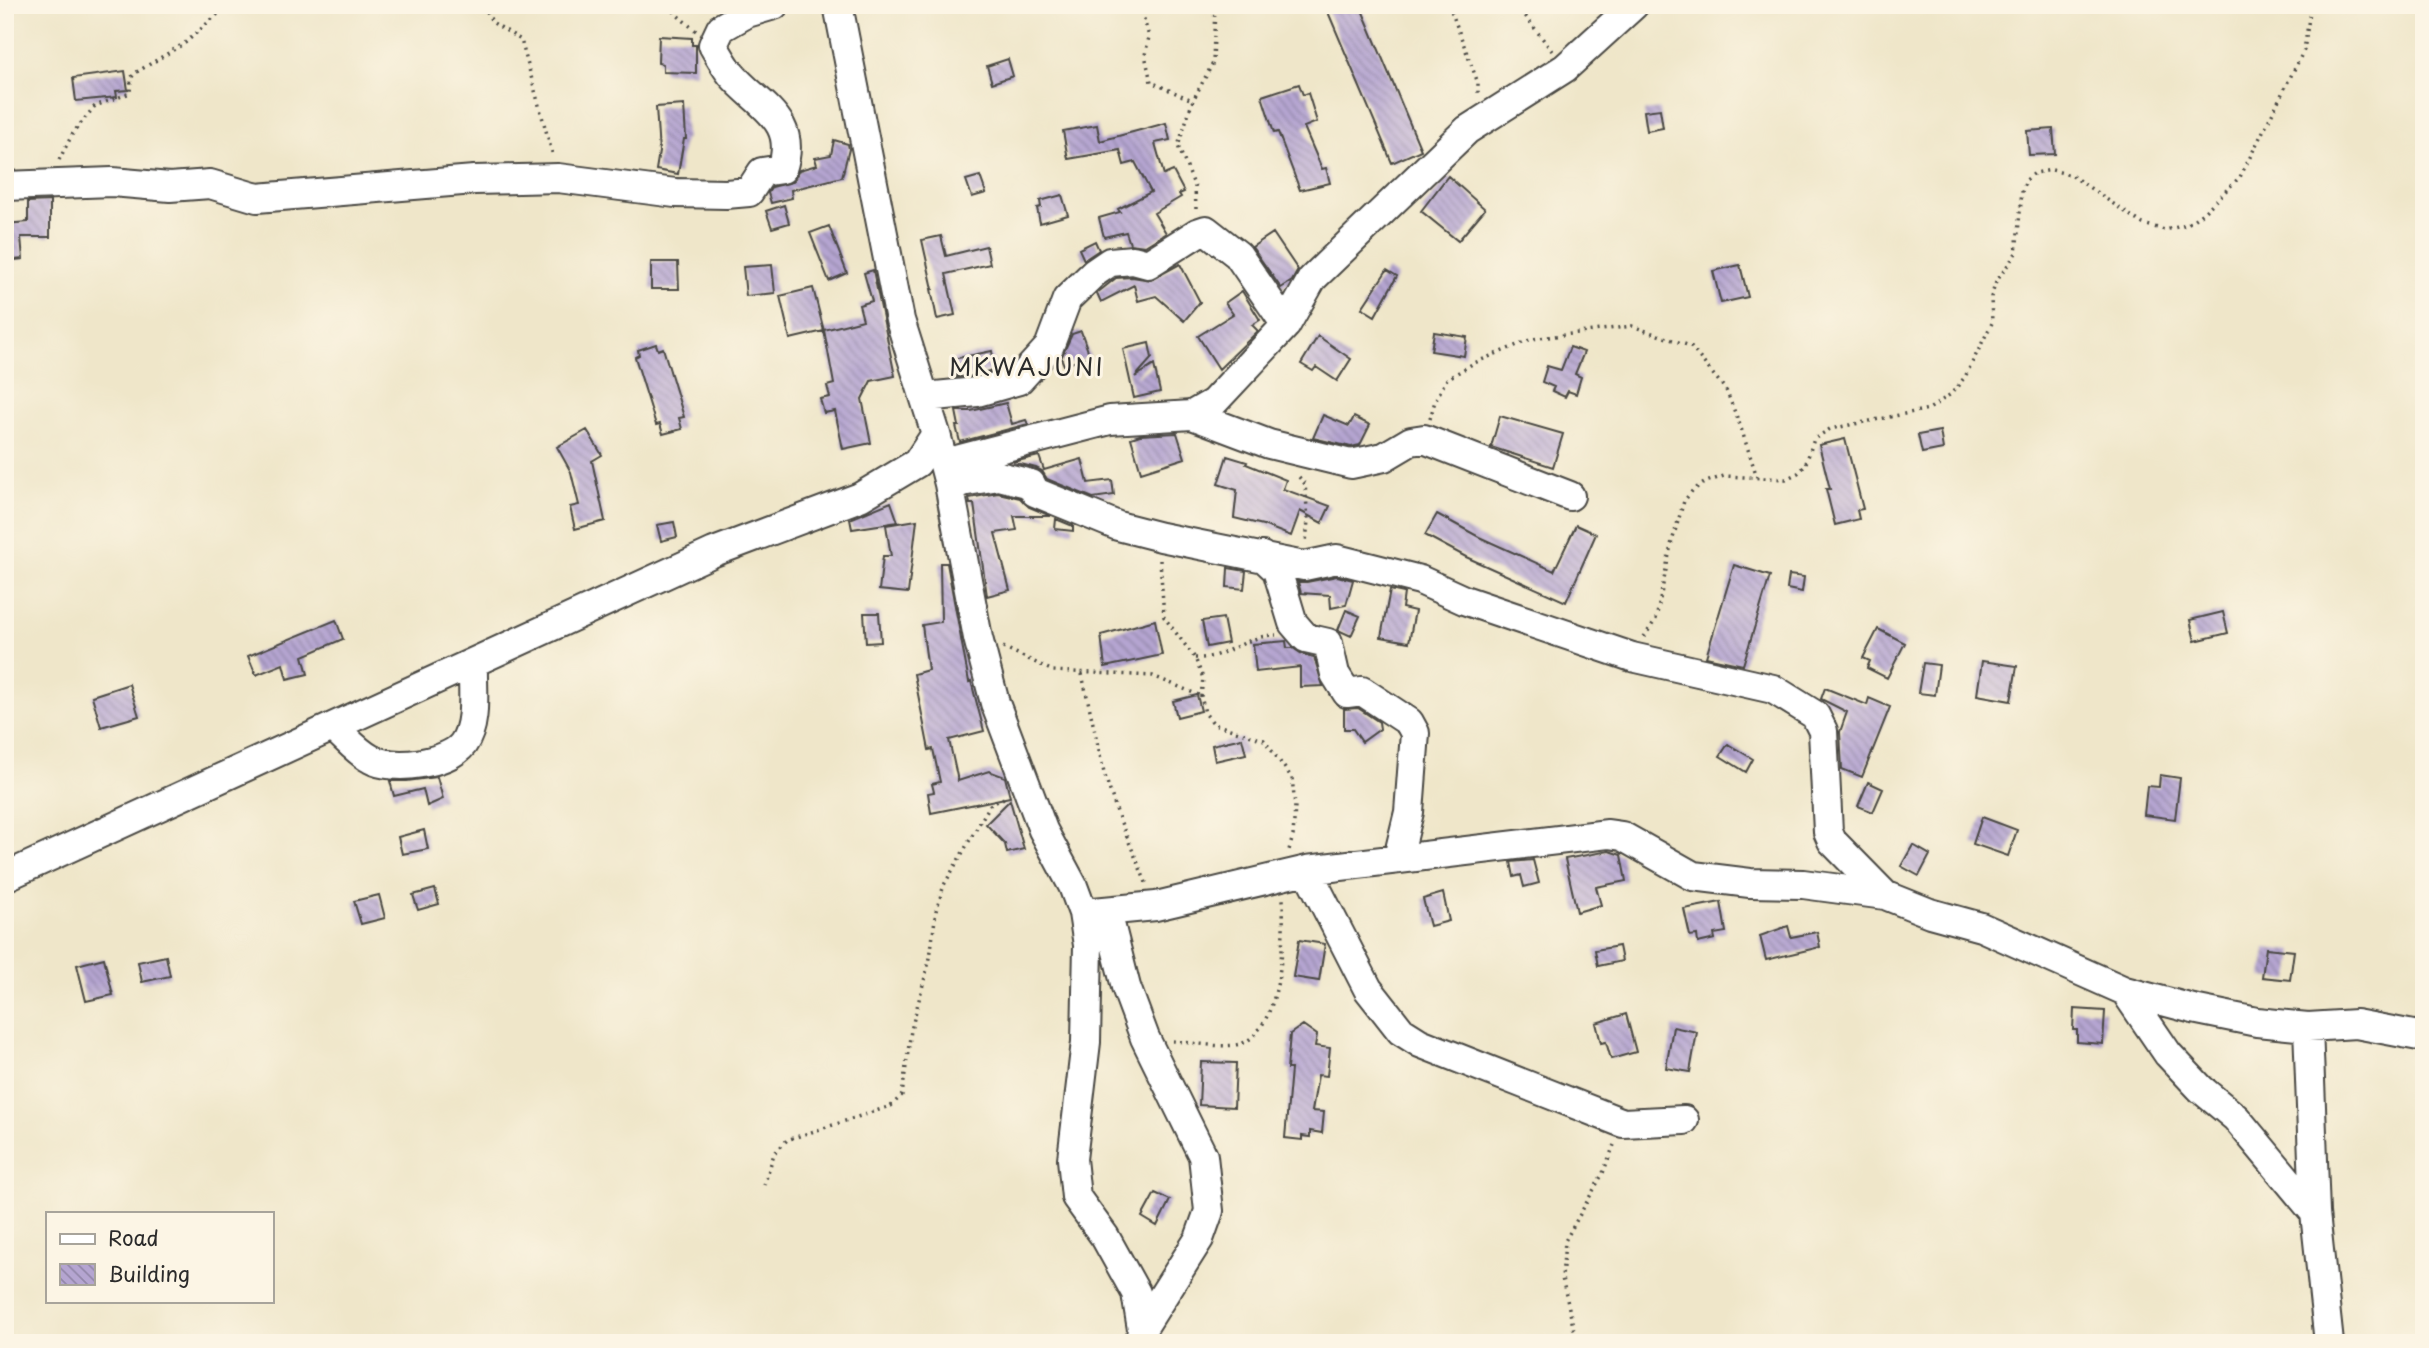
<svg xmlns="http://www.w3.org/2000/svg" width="2429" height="1348" font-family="'Playpen Sans',sans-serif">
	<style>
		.building { fill: url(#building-back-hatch) }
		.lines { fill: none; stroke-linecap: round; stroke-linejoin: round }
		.minor-casing { stroke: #484743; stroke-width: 32 }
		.path { stroke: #484743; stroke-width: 3.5; stroke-dasharray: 2 5; stroke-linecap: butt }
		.minor { stroke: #fff; stroke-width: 28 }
		.labels { text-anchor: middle; stroke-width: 6; stroke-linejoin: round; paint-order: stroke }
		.quarter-label { font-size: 24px; letter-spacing: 2px; fill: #2b2b2b; stroke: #fcf5e5 }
	</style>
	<defs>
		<pattern id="building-back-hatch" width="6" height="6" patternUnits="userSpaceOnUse" patternTransform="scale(1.75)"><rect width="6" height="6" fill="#b5a5d1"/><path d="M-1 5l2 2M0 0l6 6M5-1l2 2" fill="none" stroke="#9387aa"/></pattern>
	</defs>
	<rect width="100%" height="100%" fill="#fcf5e5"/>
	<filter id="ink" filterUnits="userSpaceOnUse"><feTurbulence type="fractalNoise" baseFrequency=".0143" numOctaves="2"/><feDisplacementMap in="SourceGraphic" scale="14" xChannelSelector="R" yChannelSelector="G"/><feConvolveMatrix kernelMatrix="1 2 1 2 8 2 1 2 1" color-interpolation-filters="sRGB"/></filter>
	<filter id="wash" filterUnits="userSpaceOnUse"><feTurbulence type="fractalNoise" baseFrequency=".00686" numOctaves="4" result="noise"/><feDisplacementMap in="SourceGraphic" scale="28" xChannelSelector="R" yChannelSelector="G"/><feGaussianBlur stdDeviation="1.57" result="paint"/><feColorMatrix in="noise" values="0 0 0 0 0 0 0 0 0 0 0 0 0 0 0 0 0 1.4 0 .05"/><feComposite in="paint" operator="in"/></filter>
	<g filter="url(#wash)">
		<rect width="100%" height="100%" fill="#efe6c9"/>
		<g id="blocks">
			<path class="building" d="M1325,5H1360L1421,150L1392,163Z
				M659,36L692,38V45H696V73L663,72V64L658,63Z
				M1008,59L1013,76L992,83L987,66Z
				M125,71L128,90L116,91L117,97L76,101L73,78Z
				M1299,84L1303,95L1308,93L1317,122L1304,127L1322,169L1326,168L1330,183L1300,190L1278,132L1274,133L1262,96Z
				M684,105L686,139H684L678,174L656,170L659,152L656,107Z
				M1660,109L1663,128L1647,131L1644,111Z
				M1166,123L1170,140L1155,143L1164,175L1173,171L1184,192L1179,194L1181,197L1154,213L1166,233L1145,246L1130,244L1126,232L1104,237L1099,218L1120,212L1118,209L1151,192L1135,162L1124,165L1120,150L1068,159L1063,131L1097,125L1100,141Z
				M2053,129L2055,154L2029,155L2027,131Z
				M834,140L848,144L849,149L842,177L791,190L792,198L771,203L768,193L772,187L793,182L799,170L817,165L815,158L831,155Z
				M980,176L986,193L972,197L966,180Z
				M1448,176L1485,209L1458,241L1421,211Z
				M1062,195L1068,215L1040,223L1037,208L1041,207L1040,201Z
				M50,201V237H21L23,259L5,261V224L28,222V202Z
				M784,205L789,223L772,228L766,211Z
				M829,226L847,273L829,281L810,233Z
				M1273,233L1298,270L1292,281L1281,288L1252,247Z
				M941,236L946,256L986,246L990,264L946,274L955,315L937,319L931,289H933L922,240Z
				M1095,241L1099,250L1084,260L1079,249Z
				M651,262H678L679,289H651Z
				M1180,264L1200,302L1184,321L1156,296L1138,301L1134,285L1101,302L1097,293L1116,278L1132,277L1151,280Z
				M772,265L775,293L746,296L743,267Z
				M1740,265L1748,297L1721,303L1713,271Z
				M873,270L895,376L871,381L862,399L871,443L843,449L835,411L824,413L820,399L830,397L827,386L834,384L824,330L863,320L859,305L872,301L864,273Z
				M1387,270L1397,276L1375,316L1362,308Z
				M813,288L824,331L790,339L780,296Z
				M1242,291L1260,320L1252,325L1258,331L1219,369L1198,336L1233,314L1225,303Z
				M1081,331L1090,357L1064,365L1061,358L1072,334Z
				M1434,332L1467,337L1464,356L1431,351Z
				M1318,336L1351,359L1337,381L1316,367L1313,371L1301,364Z
				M1149,343L1152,358L1135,377L1154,365L1160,392L1134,398L1123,349Z
				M656,344L658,350L663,348L684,417L679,418L682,429L663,434L660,424L656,425L635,357L639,355L638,350Z
				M1570,347L1584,352L1575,374L1581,377L1576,394L1568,391L1565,397L1552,391L1554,387L1542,382L1547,366L1561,370Z
				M992,351L995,369L974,376L957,377L953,359Z
				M1006,403L1012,424L1026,420L1028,424L960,442L956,426H959L956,411H971Z
				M1323,415L1349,426L1354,417L1370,425L1360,445L1351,447L1313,438Z
				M1500,416L1563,434L1553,467L1491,447Z
				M587,430L602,455L592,461L605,521L575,529L570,507L579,505L571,472L557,447Z
				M1940,431L1943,449L1922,453L1918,435Z
				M1177,433L1185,458L1141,472L1131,438L1140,435Z
				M1845,439L1863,509L1857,510L1859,519L1835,525L1826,489H1830L1819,445Z
				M1039,456L1044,470L1082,459L1088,483L1112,480L1114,495L1093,498L1047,479L1042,471L1036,468L1013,462Z
				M1227,456L1247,462L1246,464L1286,480L1283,489L1330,506L1322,523L1300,511L1291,536L1263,525L1234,518L1237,490L1218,484Z
				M998,493L1020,498L1029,507L1051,516H1014L1017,530L995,533L1010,590L987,596L974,504H970L969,498Z
				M891,502L898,522L852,529L850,519Z
				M1437,514L1479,537L1554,571L1576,525L1596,534L1566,602L1466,557L1425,535Z
				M1056,519L1073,526V531L1055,529Z
				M917,520L908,593L879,590L883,556H891L886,525Z
				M674,522L677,537L661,541L657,525Z
				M940,563H947L969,682L971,681L984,731L949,740L958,781L989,771L1005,777L1010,797L931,813L928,793L934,792L932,784L940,782L933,749L929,750L914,674L928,670L922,625L941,622Z
				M1734,565L1770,576L1743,665L1706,657Z
				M1228,568L1246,571L1244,589L1227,587Z
				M1789,575L1804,577L1802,592L1787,589Z
				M1337,576L1353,580L1346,605L1331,608L1330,595L1301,593L1298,582H1307Z
				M1390,590L1404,593L1402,608L1415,611L1409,642L1381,637Z
				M1346,610L1360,616L1351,636L1338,630Z
				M2223,612L2228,633L2195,641L2190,620Z
				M864,613H879L881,642L866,643Z
				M1223,618L1228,643L1207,647L1202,621Z
				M336,620L343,639L303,656L308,674L287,679L283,664L256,675L248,656Z
				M1155,620L1162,655L1105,667L1101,635Z
				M1878,629L1905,643L1887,678L1867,668L1870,661L1863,658Z
				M1286,641L1287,648H1293L1302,654L1314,657L1323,686L1300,687V667L1256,672L1253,644Z
				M1982,661L2017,666L2011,701L1977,695Z
				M1923,663L1939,665L1935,695L1918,693Z
				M129,684L139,716L101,727L92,696Z
				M1825,688L1867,705L1869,698L1890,707L1862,777L1842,769L1840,732L1847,712L1821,699Z
				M1197,695L1201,711L1177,717L1173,701Z
				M1358,708L1379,722L1380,729L1362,742L1353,729H1344V709Z
				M1242,738L1246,754L1215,761L1212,745Z
				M1728,744L1753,759L1746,772L1720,756Z
				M2160,775L2180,778L2175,819L2144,815L2147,786L2159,787Z
				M437,777L443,799L427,806L423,789L394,796L390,781H407Z
				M1868,782L1883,789L1873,812L1858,806Z
				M1010,800L1024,849L1007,853L1005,844L986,824Z
				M1982,817L2017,830L2008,856L1973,844Z
				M424,830L428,849L402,854L398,837Z
				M1913,845L1930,855L1919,876L1901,866Z
				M1609,851L1621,855L1626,881L1596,887L1601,905L1577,912L1565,859Z
				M1533,860L1539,883L1524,887L1521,875L1514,877L1511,862Z
				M435,889L439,904L418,910L413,895Z
				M1443,893L1449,921L1430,926L1423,899Z
				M379,895L385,918L361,924L354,901Z
				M1721,902L1726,932L1714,934L1715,939L1698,943L1697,935L1690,936L1684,909Z
				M1788,926L1791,937L1817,932L1820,947L1766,960L1760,936Z
				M1299,940L1325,944L1319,981L1293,977Z
				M1619,946L1622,961L1598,966L1595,950Z
				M2266,948L2294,951L2290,980L2262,977Z
				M166,956L170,976L142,982L138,962Z
				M104,958L113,995L86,1001L77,965Z
				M2074,1009L2105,1011L2103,1044L2077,1042V1030H2073Z
				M1626,1014L1636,1052L1611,1059L1606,1042L1601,1043L1596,1023Z
				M1303,1025L1317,1035L1315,1046L1330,1048L1327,1076L1318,1075L1312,1111L1324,1112L1322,1133L1310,1131V1137L1302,1136V1140L1285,1138L1291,1069H1287L1290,1034Z
				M1673,1027L1697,1032L1690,1072L1666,1068Z
				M1201,1062L1236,1063L1234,1107L1199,1105Z
				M1155,1193L1170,1200L1157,1226L1142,1217Z"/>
		</g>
	</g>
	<g filter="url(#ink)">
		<use href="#blocks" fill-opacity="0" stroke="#484743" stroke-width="2"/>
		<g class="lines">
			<g class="minor-casing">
				<path id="minor" d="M5,186L112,182L170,187L210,184L257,198L474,180L558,178L675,193L726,194L749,192L762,172L782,169C799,119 758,106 731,74C724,65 718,54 713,45L721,28L747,13L774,5
					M925,397L977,392L1019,380L1049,347L1067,299L1094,273L1110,262L1133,260L1148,264L1197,233L1206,230L1238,255L1286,325
					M1192,415L1269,444L1351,464L1384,457L1411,441L1424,439L1570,496
					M936,434L949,484L978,638L995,703L1043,830L1073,886L1083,913L1088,945L1086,1042L1072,1159L1076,1197L1105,1237L1136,1293L1142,1329L1140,1343
					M945,463L1110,420L1192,415L1213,403L1286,325L1312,279L1467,130L1565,68L1634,5
					M949,484L999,476L1031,484L1035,492L1118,526L1161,537L1304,566L1337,559L1420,580L1464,600L1632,657L1773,689L1815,715L1823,731L1828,832L1832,841L1885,895
					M1262,556L1277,570L1293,623L1306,638L1328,643L1335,674L1347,693L1362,691L1409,722L1415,733L1409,812L1398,858
					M333,727C345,737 357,752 371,759C392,771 448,764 463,744C478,723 472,688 473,663
					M1307,870L1368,989L1401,1031L1420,1043L1623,1123L1684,1120
					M5,877L714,552L860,497L917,463L936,434L900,320L838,5
					M1107,912L1126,987L1145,1038L1203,1156L1209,1211L1199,1239L1142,1329
					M1083,913L1156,906L1307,870L1608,834L1622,836L1693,876L1750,883L1803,884L1885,895L1930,913L1981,927L2125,991L2193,1009L2257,1022L2308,1027L2356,1024L2424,1037
					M2125,991L2168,1054L2201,1089L2236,1118L2315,1213
					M2308,1027L2315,1213L2329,1343"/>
			</g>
			<path class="path" d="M484,5L492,22L521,40L553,156
				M670,5L676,14L696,31
				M1140,5L1149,37L1145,55L1151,82L1192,100
				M1449,5L1478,83V95
				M1517,5L1552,51
				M59,160L73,133L95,106L130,93L131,78L135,73L185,43L228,5
				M1196,209L1195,187L1178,146L1193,100L1213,63L1215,5
				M1430,419L1435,401L1447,379L1474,363L1532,339L1632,326L1690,346L1726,390L1740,425L1757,477
				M1299,477L1305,484L1308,520L1306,543
				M1160,560L1164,617L1195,658L1203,678L1201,696L1205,713L1214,724L1264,740L1292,778L1295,806L1293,836L1289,850
				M1644,637L1656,619L1671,545L1684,501L1693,490L1706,482L1724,476L1786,479L1798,473L1805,466L1814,439L1830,429L1929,409L1951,394L1965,377L1992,323L1991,297L1996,282L2016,253L2022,192L2026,180L2035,173L2052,170L2071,175L2143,224L2165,230L2186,225L2204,212L2240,177L2304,50L2311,5
				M1003,647L1053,671L1153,676L1201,696
				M1195,658C1224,660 1246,635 1276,635
				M1082,674L1104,773L1119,818L1147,885
				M1173,1041C1190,1042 1233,1051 1247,1041C1283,1017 1284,938 1283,899
				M764,1185L774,1154L787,1140L891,1106L902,1095L911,1030L930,958L936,911L944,885L990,805L1008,796
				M1577,1343L1562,1278L1565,1241L1603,1173L1614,1145"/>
			<use href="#minor" class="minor"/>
		</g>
	</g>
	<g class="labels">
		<g class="quarter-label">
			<text x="1027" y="376">MKWAJUNI</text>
		</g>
	</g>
	<rect width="2429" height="1348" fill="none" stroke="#fcf5e5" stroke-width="28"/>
	<rect x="46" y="1212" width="228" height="91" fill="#fcf5e5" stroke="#a8a49b" stroke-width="2"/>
	<rect x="60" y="1234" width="35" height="10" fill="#ffffff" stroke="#a8a49b" stroke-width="2"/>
	<text x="108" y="1246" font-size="21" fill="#2b2b2b">Road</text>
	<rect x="60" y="1264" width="35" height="21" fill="url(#building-back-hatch)" stroke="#a8a49b" stroke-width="2"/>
	<text x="108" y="1282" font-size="21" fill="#2b2b2b">Building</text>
</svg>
